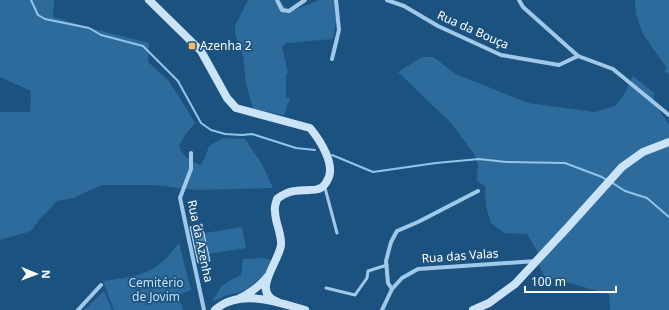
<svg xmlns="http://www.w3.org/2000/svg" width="669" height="310" font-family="'Noto Sans',sans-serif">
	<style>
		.green { fill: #2c6b9c }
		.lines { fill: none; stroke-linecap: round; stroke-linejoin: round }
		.stream { stroke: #93c5eb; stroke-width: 2 }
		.building { fill: #5186af; stroke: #c4e0f7 }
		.lane { stroke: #a0c9e9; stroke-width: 3 }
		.street { stroke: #a0c9e9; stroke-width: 4 }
		.secondary { stroke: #cbe3f7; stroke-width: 8 }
		.poi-dot { fill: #f9bb5d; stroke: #1c527f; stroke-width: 1.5 }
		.labels { text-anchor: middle; stroke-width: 3.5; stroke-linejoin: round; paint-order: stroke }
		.street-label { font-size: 12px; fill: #fff; stroke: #1c527f }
		.poi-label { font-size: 12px; fill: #fff; stroke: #1c527f; text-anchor: start }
		.park-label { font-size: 12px; fill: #c4e0f7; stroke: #1c527f }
	</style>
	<rect width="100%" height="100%" fill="#1c527f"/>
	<path class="green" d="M0,0H54L53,17L105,32L149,43L148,62L169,81L195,123L185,135L179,146C184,158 189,160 200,165L205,158L209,146L223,138L245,139L262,164L273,188L197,190L153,185H102L73,198L57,201L40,219L31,231L28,232L0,240V112H30L31,91L0,77Z
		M248,0H280L289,12L320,0H334L337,16L333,39L286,43L282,47L288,73H286V97L290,98L284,115L253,109L246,83L243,56L235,34V26Z
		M635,0H669V74L665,72L666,67L643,34L636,14Z
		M422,57H433L456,74L528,103L595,112L615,106L625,93L633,76L654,93L653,102L669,124V310H610L609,294L544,276L540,267L537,251L527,234L504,233L491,223L486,207L485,186L477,181L478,165L474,154L463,139L451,123L398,72Z
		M242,227L246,248L209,254L205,233Z
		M179,243L191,290L178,295L183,310H114L103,281C121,278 142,277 157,266C165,261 173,250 179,243Z
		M264,258L271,260L264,276L254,283L251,286L246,290L238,293L227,295L214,301H212L222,286L229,281L241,275C243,269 241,265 243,259Z
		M104,291L112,310H84Z"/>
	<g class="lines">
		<path class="stream" d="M31,0L38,15L45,19L89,28L101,35L143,46L178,81L201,123L211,130L225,134L242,135L252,134L296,148L315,150
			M332,155L373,172L436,163L479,159L506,162L565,163L602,177L607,180
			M611,182L625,191L647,198L669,217"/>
	</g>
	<path class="building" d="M202,224L210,261L198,263L190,227Z"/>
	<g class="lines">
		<path class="lane" d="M325,188L337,233
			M326,288L355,295L367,278L368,271L387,265"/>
		<path class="street" d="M277,0L282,10L289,11L305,0
			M387,0L404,6L438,26L501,55L559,65L578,56
			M519,0L523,7L578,56L613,69L669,115
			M332,59L339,30L336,0
			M191,153V169L180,198L204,310
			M392,289L388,283L386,261L391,242L397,231L418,222L478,191
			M78,310L101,285
			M382,310L392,289L402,278L418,269L536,261"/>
		<path class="secondary" d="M149,0L201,51L227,98L236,108L310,128C320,140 337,166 327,181C325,185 322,188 318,189C316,190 312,190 309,190C295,191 289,190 277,199C276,203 274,207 275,211C275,223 282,234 281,245C279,262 250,293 278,302
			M240,298C249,294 262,284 267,277
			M215,310C239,288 278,302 305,310
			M473,310L489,303L515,284L568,227L622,167L643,152L669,142"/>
	</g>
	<rect class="poi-dot" x="188" y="42" width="8" height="8" rx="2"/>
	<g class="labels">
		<g class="street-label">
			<text transform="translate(473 30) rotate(24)" y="4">Rua da Bouça</text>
			<text transform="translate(200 241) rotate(78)" y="4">Rua da Azenha</text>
			<text transform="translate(460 256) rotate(-4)" y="4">Rua das Valas</text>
		</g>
		<g class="poi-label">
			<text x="200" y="50">Azenha 2</text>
		</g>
		<g class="park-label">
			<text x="156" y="287">Cemitério<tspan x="156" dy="14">de Jovim</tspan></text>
		</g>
	</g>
	<g transform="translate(36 274) rotate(91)" stroke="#1c527f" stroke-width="3" paint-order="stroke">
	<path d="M0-3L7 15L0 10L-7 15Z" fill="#ffffff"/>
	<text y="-6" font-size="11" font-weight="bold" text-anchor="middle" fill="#ffffff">N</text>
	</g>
	<path d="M525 286v6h91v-6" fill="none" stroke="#ffffff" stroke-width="2"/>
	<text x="531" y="286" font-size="12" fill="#ffffff" stroke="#1c527f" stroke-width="3" paint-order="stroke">100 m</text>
</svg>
